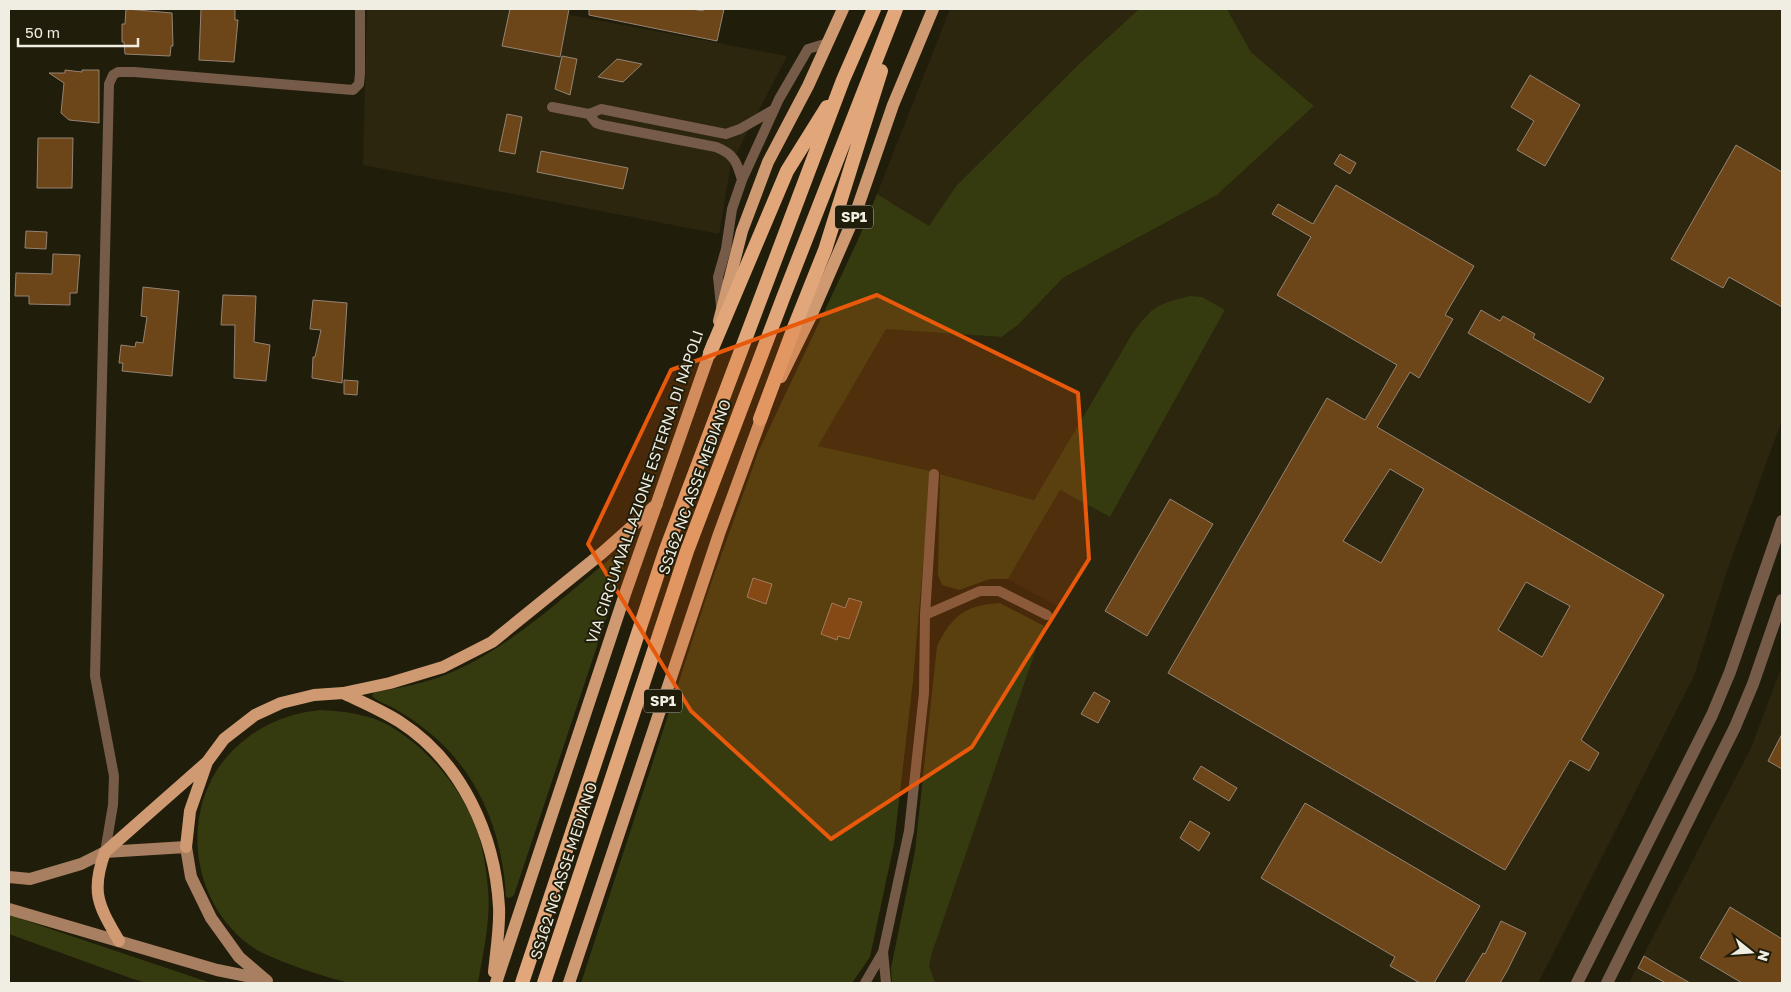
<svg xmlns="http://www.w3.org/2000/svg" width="1791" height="992" font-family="'Golos Text',sans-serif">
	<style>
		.built { fill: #2b260d }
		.green { fill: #363a0f }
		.building { fill: #6c4518; stroke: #958474; fill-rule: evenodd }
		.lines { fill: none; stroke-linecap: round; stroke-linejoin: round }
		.service { stroke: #755b48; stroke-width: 10 }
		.minor { stroke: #755b48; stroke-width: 12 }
		.secondary { stroke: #a87f60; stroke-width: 12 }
		.primary { stroke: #cf9a71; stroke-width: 12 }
		.trunk { stroke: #e1a679; stroke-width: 14 }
		.marked { fill: #e8590c; fill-opacity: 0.2; stroke: #e8590c; stroke-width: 4; stroke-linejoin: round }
		.labels { text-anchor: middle; stroke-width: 4; stroke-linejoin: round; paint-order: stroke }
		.shield { fill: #211d0b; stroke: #b2afa2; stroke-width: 1 }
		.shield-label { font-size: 14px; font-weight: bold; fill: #f0eee3 }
		.street-label { font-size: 15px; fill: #f0eee3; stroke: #211d0b }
	</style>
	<rect width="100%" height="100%" fill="#211d0b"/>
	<path class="built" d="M367,9H539L787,56L731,164L719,234L363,165Z
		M950,9H1139L1079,64L956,186L929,227L891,202L871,222L877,194Z
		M1227,9H1782V420L1727,571L1694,676L1538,983H935L933,980L929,966L932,953L1027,676L1037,640L1057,606L1008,579L1060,490L1110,517L1225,310L1148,313L1132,334L1034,500L931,471L817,446L886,328L1003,337L1018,325L1063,278L1217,195L1314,106L1251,52Z
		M1782,666V983H1629L1751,748Z"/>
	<path class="green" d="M1139,9H1227L1251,52L1314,106L1217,195L1063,278L1018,325L1002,337L886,329L818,446L931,471L913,681L894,844L870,957L852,983H581L709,589L759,450L857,242L877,194L929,226L956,186L1079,64Z
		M1190,296L1202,297L1225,310L1110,517L1060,490L1008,579H990L959,590L942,585L938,575L940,474L1034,500L1132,334C1152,306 1157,304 1190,296Z
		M629,543L630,547L514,895L510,898L506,897C503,833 478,770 426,730C416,722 406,715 395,709C387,704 378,702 372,696L374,692C395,689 416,685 437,678C506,654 572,589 629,543Z
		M1000,603L1044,626L932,953L929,966L935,983H892L891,968L915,851L937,646C952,616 965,605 1000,603Z
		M320,710C342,711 370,714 390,726C427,748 459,785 475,825C482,841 487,872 488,889C491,920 483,953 478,983C449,983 420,983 391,983C379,983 365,985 353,983C334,981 274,960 257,950C184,904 175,791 247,738C269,721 293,713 320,710Z
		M9,915L211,983H147L133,979L9,934Z"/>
	<path class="building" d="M126,9L172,13L173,46H171L170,56L125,54L124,42H122V24H125Z
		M201,9H235V20H238L234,62L199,60Z
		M510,9H569L560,57L502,46Z
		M589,9H692L703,11L704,9H724L717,41L589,15Z
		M562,56L577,59L570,95L555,89Z
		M617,59L642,64L623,82L598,77Z
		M65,70L82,72V70H99V123L69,120L61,113L64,83L49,73H65Z
		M1530,75L1580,105L1545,166L1517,150L1534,121L1511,107Z
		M507,114L522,117L515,154L499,151Z
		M38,138H73L72,188H37Z
		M1736,145L1782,172V307L1729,277L1723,288L1671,259Z
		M541,151L628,168L623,189L537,172Z
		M1340,154L1356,163L1350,174L1334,164Z
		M1336,185L1474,266L1445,315L1453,319L1419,378L1410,372L1377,427L1664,595L1581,740L1599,753L1589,771L1570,760L1505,870L1168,673L1327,398L1365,420L1397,365L1277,295L1311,237L1272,214L1278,204L1313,224ZM1390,469L1424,489L1381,563L1343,541ZM1526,582L1570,606L1542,657L1498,630Z
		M26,231L47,232L46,249L25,248Z
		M53,254L80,255L77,293H70V305L29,304V296H15L16,273L52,274Z
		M143,287L179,291L172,376L122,371L123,363H119L121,345L135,347L136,342L143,343L147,317L141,316Z
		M223,295L256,296L254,342L270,345L266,381L234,378L235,325H221Z
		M313,300L347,303L342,383L312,378L313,357H315L321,330L310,329Z
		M1481,310L1500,321L1503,316L1535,334L1533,338L1604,378L1590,403L1468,333Z
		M344,380L358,381L357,395L344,394Z
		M1170,499L1213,524L1147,636L1105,611Z
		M753,578L772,584L766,604L747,597Z
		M849,598L862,602L849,639L838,636L837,640L821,634L832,603L845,608Z
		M1094,692L1110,701L1098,723L1081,714Z
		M1782,734V769L1768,761Z
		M1201,766L1237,788L1229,801L1193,779Z
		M1305,803L1480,906L1434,983H1420L1390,966L1395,957L1261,878Z
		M1190,821L1210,833L1199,851L1180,838Z
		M1730,907L1782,939V983H1742L1700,958Z
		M1501,921L1526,933L1507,971L1500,983H1465L1483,953L1485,954Z
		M1644,956L1664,968L1690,983H1666L1638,968Z"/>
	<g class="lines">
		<path class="service" d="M552,107L589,114L596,123L602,125L716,147C734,154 737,162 742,180
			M589,114L601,109L726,134L740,129L773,110
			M721,306L718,277L726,249L732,209L742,180L779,99L808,49L828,43
			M925,615L980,591H999L1047,615
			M105,852L113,805L114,776L95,676L109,84L113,75L118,72H134L353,90L359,84L360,74V9
			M883,952L886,983
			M865,983L883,952L909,831L924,693L925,615L934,474"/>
		<path class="minor" d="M1577,983L1712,715L1730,672L1782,521
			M1607,983L1735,727L1753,684L1782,600"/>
		<path class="secondary" d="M9,877L30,879L81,864L105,852L186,847L191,877L211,918L239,957L267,981
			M9,909L217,970L266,980"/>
		<path class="primary" d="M719,321L742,231L768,162L808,86L843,9
			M781,377L811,316L855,215L893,105L933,9
			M343,693C362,702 383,711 400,722C462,762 495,835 499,907C500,928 496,951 494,972
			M186,847L190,811L207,762
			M119,941C99,906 90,893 105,852L207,762L224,739L255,715L281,703L314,695L343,693L390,683L443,667L492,642L602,553L657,504
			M496,983L625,594L713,343
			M569,983L719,534L764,411"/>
		<path class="trunk" d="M710,353L787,171L827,107
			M760,419L795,325L825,250L881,71
			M522,983L665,552L843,80L874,9
			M544,983L687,551L783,298L896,9"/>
	</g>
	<path class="marked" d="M877,295L1078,393L1089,559L972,747L831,839L691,711L588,544L671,370Z"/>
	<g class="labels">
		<g class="shield">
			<rect x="835" y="205.5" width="38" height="23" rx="4"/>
			<rect x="644" y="689.5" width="38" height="23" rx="4"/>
		</g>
		<g class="shield-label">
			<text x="854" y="222">SP1</text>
			<text x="663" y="706">SP1</text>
		</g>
		<g class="street-label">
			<text transform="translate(645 487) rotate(-71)" y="5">VIA CIRCUMVALLAZIONE ESTERNA DI NAPOLI</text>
			<text transform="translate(695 487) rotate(-70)" y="5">SS162 NC ASSE MEDIANO</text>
			<text transform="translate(564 871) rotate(-72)" y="5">SS162 NC ASSE MEDIANO</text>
		</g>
	</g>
	<rect width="1791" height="992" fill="none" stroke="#f0eee3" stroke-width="20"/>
	<g transform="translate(1751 952) rotate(107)" stroke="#211d0b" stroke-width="4" paint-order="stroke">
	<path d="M0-4L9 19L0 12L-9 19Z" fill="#f0eee3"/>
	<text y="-8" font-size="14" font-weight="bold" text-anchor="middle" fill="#f0eee3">N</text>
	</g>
	<path d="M18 38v8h120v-8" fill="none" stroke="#f0eee3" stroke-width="2.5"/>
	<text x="25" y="38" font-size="15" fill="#f0eee3" stroke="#211d0b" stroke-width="4" paint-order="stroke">50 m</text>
</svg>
